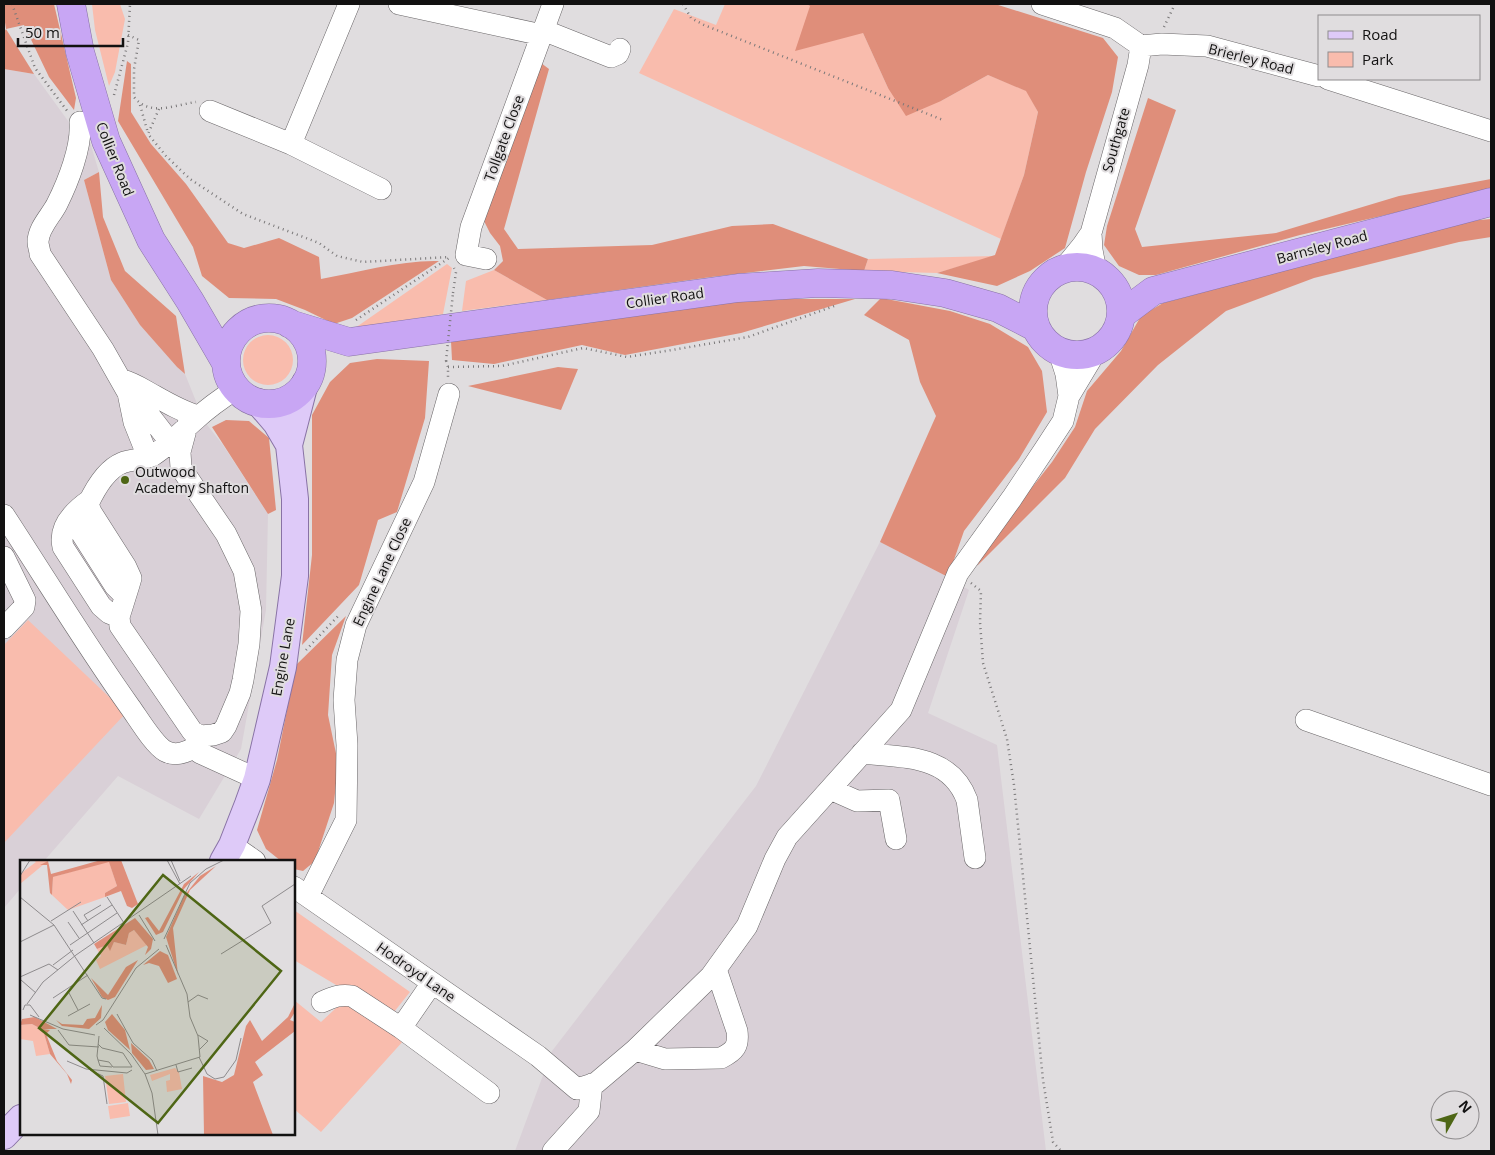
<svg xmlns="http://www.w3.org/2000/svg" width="1495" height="1155" font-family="'Open Sans',sans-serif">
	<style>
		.built { fill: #d9d0d7 }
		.green { fill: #f9bcad }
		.forest { fill: #df8e7a }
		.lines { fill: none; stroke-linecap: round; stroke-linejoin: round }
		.minor-casing { stroke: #6a6769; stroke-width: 22 }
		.major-casing { stroke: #8872a5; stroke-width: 28 }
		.highway-casing { stroke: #8872a5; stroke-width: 29 }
		.path { stroke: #7a7879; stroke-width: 2.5; stroke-dasharray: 1 4; stroke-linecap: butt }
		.minor { stroke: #fff; stroke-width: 21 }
		.major { stroke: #decaf8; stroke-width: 26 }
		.highway { stroke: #c8a6f4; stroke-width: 28 }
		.path-bridge { stroke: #7a7879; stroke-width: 2.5; stroke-dasharray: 1 4; stroke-linecap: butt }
		.poi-dot { fill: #4e6615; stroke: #e0dddf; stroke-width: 2 }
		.labels { text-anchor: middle; stroke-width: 4; stroke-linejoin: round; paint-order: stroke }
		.street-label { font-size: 14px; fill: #121111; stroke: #e0dddf }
		.poi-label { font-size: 14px; fill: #121111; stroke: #e0dddf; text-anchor: start }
		.inset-road { fill: none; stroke: #8e8b8d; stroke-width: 1 }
		.view { fill: #4e6615; fill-opacity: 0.15; stroke: #4e6615; stroke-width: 2.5 }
		.inset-edge { fill: none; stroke: #121111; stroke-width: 2.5 }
	</style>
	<rect width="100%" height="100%" fill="#e0dddf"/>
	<path class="built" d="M4,69L34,74L71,125L86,129L99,172L84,180L111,280L140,325L177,367L185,374L204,421L223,445L268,514L266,610L241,749L199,819L118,776L44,861H21V888L4,908Z
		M880,542L948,577L969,590L928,713L997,745L1046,1151H515L552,1051L756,786Z"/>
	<path class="green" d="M92,4H120L125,19L115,72L109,86L95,30Z
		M725,4H807L863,33L888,88L941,101L988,75L1027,91L1038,112L1024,175L1001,239L639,73L674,9L716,25Z
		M995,256L937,273L864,271L868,259Z
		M447,264L452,268L443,314L355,328Z
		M494,270L547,300L462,311L466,281Z
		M243 360a25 25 0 1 1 50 0a25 25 0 1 1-50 0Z
		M28,620L126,713L4,843V645Z
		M294,910L410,992L390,1017L294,960Z
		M349,996L405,1039L321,1132L294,1109V1000L321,1022Z"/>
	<path class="forest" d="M4,4H54L76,98L74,110L49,77L24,25L6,29L34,74L4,69V32L6,29L4,16Z
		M807,4H995L1103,38L1118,57L1112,92L1086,172L1065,248L1030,271L997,286L937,273L995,255L1024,175L1038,112L1026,91L988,75L941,101L906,116L888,88L863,33L795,51L810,6Z
		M127,61L131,64V112L151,144L186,184L228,243L244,248L279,238L319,257L321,279C359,272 401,260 439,261L352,318L334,324L305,310L276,299L229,298L202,276L193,247L118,121Z
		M541,63L549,69L504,229L518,249L652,245L732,226L773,224L868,259L864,271L804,266L711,277L547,300L494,270L503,261L500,246L490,233L484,221Z
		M1148,98L1176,110L1135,229L1142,247L1276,233L1399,196L1491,179V192L1424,206L1300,235L1156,275H1139L1119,266L1104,245L1107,226Z
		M99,172L103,217L125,271L176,316L185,374L177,367L140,325L111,280L84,180Z
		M1491,219V237L1459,242L1314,278L1226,311L1158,365L1095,429L1065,478L977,566L993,537L1052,462L1075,427L1087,391L1121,351L1141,316L1163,303L1468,221Z
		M881,298L950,311L990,324L1028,347L1042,371L1047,412L1019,459L964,531L948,577L880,542L936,416L920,382L909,340L864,315Z
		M738,299H855L741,333L625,355L582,345L494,364L452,360L451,341Z
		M377,359L429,361L425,418L397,512L378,520L359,585L302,645L312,555V415L330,382L350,363Z
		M558,367L578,369L561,410L468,386Z
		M226,420L249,421L269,438L276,510L268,514L212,427Z
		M346,616L332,655L328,715L338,763L334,803L315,861L303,871L294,869V861H281L266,849L257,830L277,760L296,665Z"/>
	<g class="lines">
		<g class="minor-casing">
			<path id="minor" d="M399,4L542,35
				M1042,4L1115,28L1141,46L1162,44L1207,46L1319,76
				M543,30L611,57L618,54L620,49
				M1328,79L1491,131
				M210,111L291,144L381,189
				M80,122C82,147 68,182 57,204C51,216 38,228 38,242C38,246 40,250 40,254L103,349L128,393L143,407L170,442
				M291,144L349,4
				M1091,233L1092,250L1096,271
				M486,259L466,255L471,227L553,4
				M1064,268L1082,246L1091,233L1138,65L1141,46
				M1059,352L1066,374L1069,396
				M122,380C134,383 144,390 155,396C169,404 183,412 198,416
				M128,393L134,422L148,457
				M187,426L180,452L181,468L226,534L244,571L251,611L249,644L243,680L240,693L226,726L222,732L213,735L200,736L192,731L120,626L119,617L129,585L131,578L126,567L91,512L88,504C95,489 107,469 122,463C131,459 143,460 152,456C168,446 182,431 196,419C208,408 222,398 236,389
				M90,500C74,511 58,526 63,547L101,606L109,613L119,617
				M91,512C83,519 80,524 82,534L115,586L125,596
				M4,515C46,579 85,644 130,707C138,718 154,745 165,751C176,757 185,752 194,748
				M4,557L25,600L24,607L4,628
				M1306,720L1491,785
				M198,735L194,748L200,753L257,779
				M862,753C904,758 950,754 967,800L975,858
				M830,789L857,801L889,800L896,839
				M232,845L255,861
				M294,887L538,1056L577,1089L596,1083L635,1050L711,976L747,926L775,859L787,837L901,710L958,573L1012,498L1044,450L1063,421L1069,396L1096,351
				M308,896L346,820L347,745L344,700L347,660L356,625L424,482L449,394
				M432,983L401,1028L489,1093
				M322,1002C333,997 340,994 352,996L401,1028
				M635,1050L665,1059L721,1058C735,1051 739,1046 737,1031L716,969
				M553,1151L589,1111L592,1084"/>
		</g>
		<g class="major-casing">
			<path id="major" d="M258,402L276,423L289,445
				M223,861L232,845L248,804L257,779L283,667L295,576V499L289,445L305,383
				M4,1136L21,1118"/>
		</g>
		<g class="highway-casing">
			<path id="highway" d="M71,4L80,52L106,141L151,240L190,301L226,363
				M1033 311a44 44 0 1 1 88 0a44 44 0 1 1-88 0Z
				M1121,315L1153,291L1491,202
				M226 361a43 43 0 1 1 86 0a43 43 0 1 1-86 0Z
				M290,324L349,342L738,288L818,283L892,285L945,293L998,308L1035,327"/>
		</g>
		<path class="path" d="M12,4L35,68L68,112
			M683,4L691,18L704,25L943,120
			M1164,27L1175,4
			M128,35L139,40L134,69V97C150,117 174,105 196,102
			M114,95L128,43L130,4
			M140,105L148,133
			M159,109L148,134L166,156L190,179L243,214L319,243L337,256L363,262L449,257
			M453,293L456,272L454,268
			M356,320L449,258
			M446,361L448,367V377
			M448,367L502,366L583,348L627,357L672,350L748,337L837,305
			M971,583L981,591L980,622L983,663L1007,739L1014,785L1043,1080L1053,1142L1061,1151
			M306,650L340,614"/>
		<use href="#minor" class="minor"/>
		<use href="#major" class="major"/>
		<use href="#highway" class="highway"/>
		<path class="path-bridge" d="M446,361L453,293"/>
	</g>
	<circle class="poi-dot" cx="125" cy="480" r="5"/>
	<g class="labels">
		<g class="street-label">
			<text transform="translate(1251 59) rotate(14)" y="5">Brierley Road</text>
			<text transform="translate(504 138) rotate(-70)" y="5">Tollgate Close</text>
			<text transform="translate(1116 140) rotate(-74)" y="5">Southgate</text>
			<text transform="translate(115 159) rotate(68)" y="5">Collier Road</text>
			<text transform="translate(1322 247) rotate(-15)" y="5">Barnsley Road</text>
			<text transform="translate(665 298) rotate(-8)" y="5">Collier Road</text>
			<text transform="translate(382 572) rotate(-65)" y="5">Engine Lane Close</text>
			<text transform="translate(283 657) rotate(-80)" y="5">Engine Lane</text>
			<text transform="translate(416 972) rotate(35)" y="5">Hodroyd Lane</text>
		</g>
		<g class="poi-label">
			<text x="135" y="477">Outwood<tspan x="135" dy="16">Academy Shafton</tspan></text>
		</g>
	</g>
	<g transform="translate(20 860)">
		<rect width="275" height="275" fill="#e0dddf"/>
		<path d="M13,0H29L0,24V14L16,2ZM89,1L97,26L85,33V37L48,50L32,35L33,17ZM114,70L127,85L80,109L76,100L81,96L77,89L87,85L90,90L94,82L106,85L109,73ZM12,164L23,170L30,194L16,196L13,181L0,179V165ZM155,208L159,212L162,229L147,232L146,221L150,220V214L132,221L130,215ZM103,214L106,242L89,244L85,216ZM108,243L110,256L90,259L88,246Z" fill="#f9bcad"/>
		<path d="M81,0H101L118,44L112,48L107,46L101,31L85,37V33L97,26L89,2L33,17L32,35L30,33L27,5H20L28,1L31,14ZM196,6L170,30L153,68L158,115L146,77L164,36L180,16ZM179,12L164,29L143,72L136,75L125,58L128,57L139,71L164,24ZM115,58L133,79L131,89L125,95L128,87L114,70L109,73L106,85L94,82L90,91L87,85L77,89L74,84ZM140,91L148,95L157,119L148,123L139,106L129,103L123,105ZM118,100L95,137L88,140L82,137L71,118L88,135L106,107ZM275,143V152L270,160L275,162V171L235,202L243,215L233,222L253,275H184L183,216L202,222L214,215L226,166L230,160L242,181L268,157ZM82,145L81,158L69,169L42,166L36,160L42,164L63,165L67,159L75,158ZM92,154L105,170L110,190L88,170L85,162ZM15,157L37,169H23L30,170L26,174L37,201L52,220L51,224L47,214L30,194L23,170L12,164L0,165L2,159ZM111,183L129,200L134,209L126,210L112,193Z" fill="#df8e7a"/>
		<path class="inset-road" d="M147,0L160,24M151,0L160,21M0,16L10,0M0,37L34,65L82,138L86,139M87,37L104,63M53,51L74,83M119,55L135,81M31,61L61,42M68,61L64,55L81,45M48,62L59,78M61,65L92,45M144,79L170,23L186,9L204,0M0,82L34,65M50,85L97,53M201,94L251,63L242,46L275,24M33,105L53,90M0,117L29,104L38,110M1,120L16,133M48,131L58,150M33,138L68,115M168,142L178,135L188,139M7,144L23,122L56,95L171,16M3,150L5,145H10L19,157M97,154L113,183L132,200L137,211M10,155L43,169L75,175M48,156L70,144M76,165L83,160L116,108L139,89M84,168L111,194L125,214L132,233L138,275M38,170L49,185L79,187M178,175L188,181L179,190M78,184L82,188L103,193L112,207H93L89,202L78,200L77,196L79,176M179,197L187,214L195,219L204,217L216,200L221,178M78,200L80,206L92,207M47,201L66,209L107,213L112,210M156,205L158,212L172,208M70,210L83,216L87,244M125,214L180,197L178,176L170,157L167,134L146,85"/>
		<path class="view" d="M143,15L261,111L138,263L19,168Z"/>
		<rect width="275" height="275" class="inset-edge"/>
	</g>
	<rect width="1495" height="1155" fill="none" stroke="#121111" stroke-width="10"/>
	<rect x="1318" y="15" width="162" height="65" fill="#e0dddf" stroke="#8e8b8d"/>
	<rect x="1328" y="31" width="25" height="8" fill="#decaf8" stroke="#8e8b8d"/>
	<text x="1362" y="40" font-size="15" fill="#121111">Road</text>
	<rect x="1328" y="52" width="25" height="15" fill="#f9bcad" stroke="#8e8b8d"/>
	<text x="1362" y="65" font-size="15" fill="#121111">Park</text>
	<g transform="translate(1455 1115) rotate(51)"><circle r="24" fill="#e0dddf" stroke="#8e8b8d"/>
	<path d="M0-4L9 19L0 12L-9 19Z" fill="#4e6615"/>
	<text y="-8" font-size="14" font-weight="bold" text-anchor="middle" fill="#121111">N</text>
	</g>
	<path d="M18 38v8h105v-8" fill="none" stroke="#121111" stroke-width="2.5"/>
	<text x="25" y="38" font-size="15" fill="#121111" stroke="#e0dddf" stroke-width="4" paint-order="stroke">50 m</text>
</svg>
